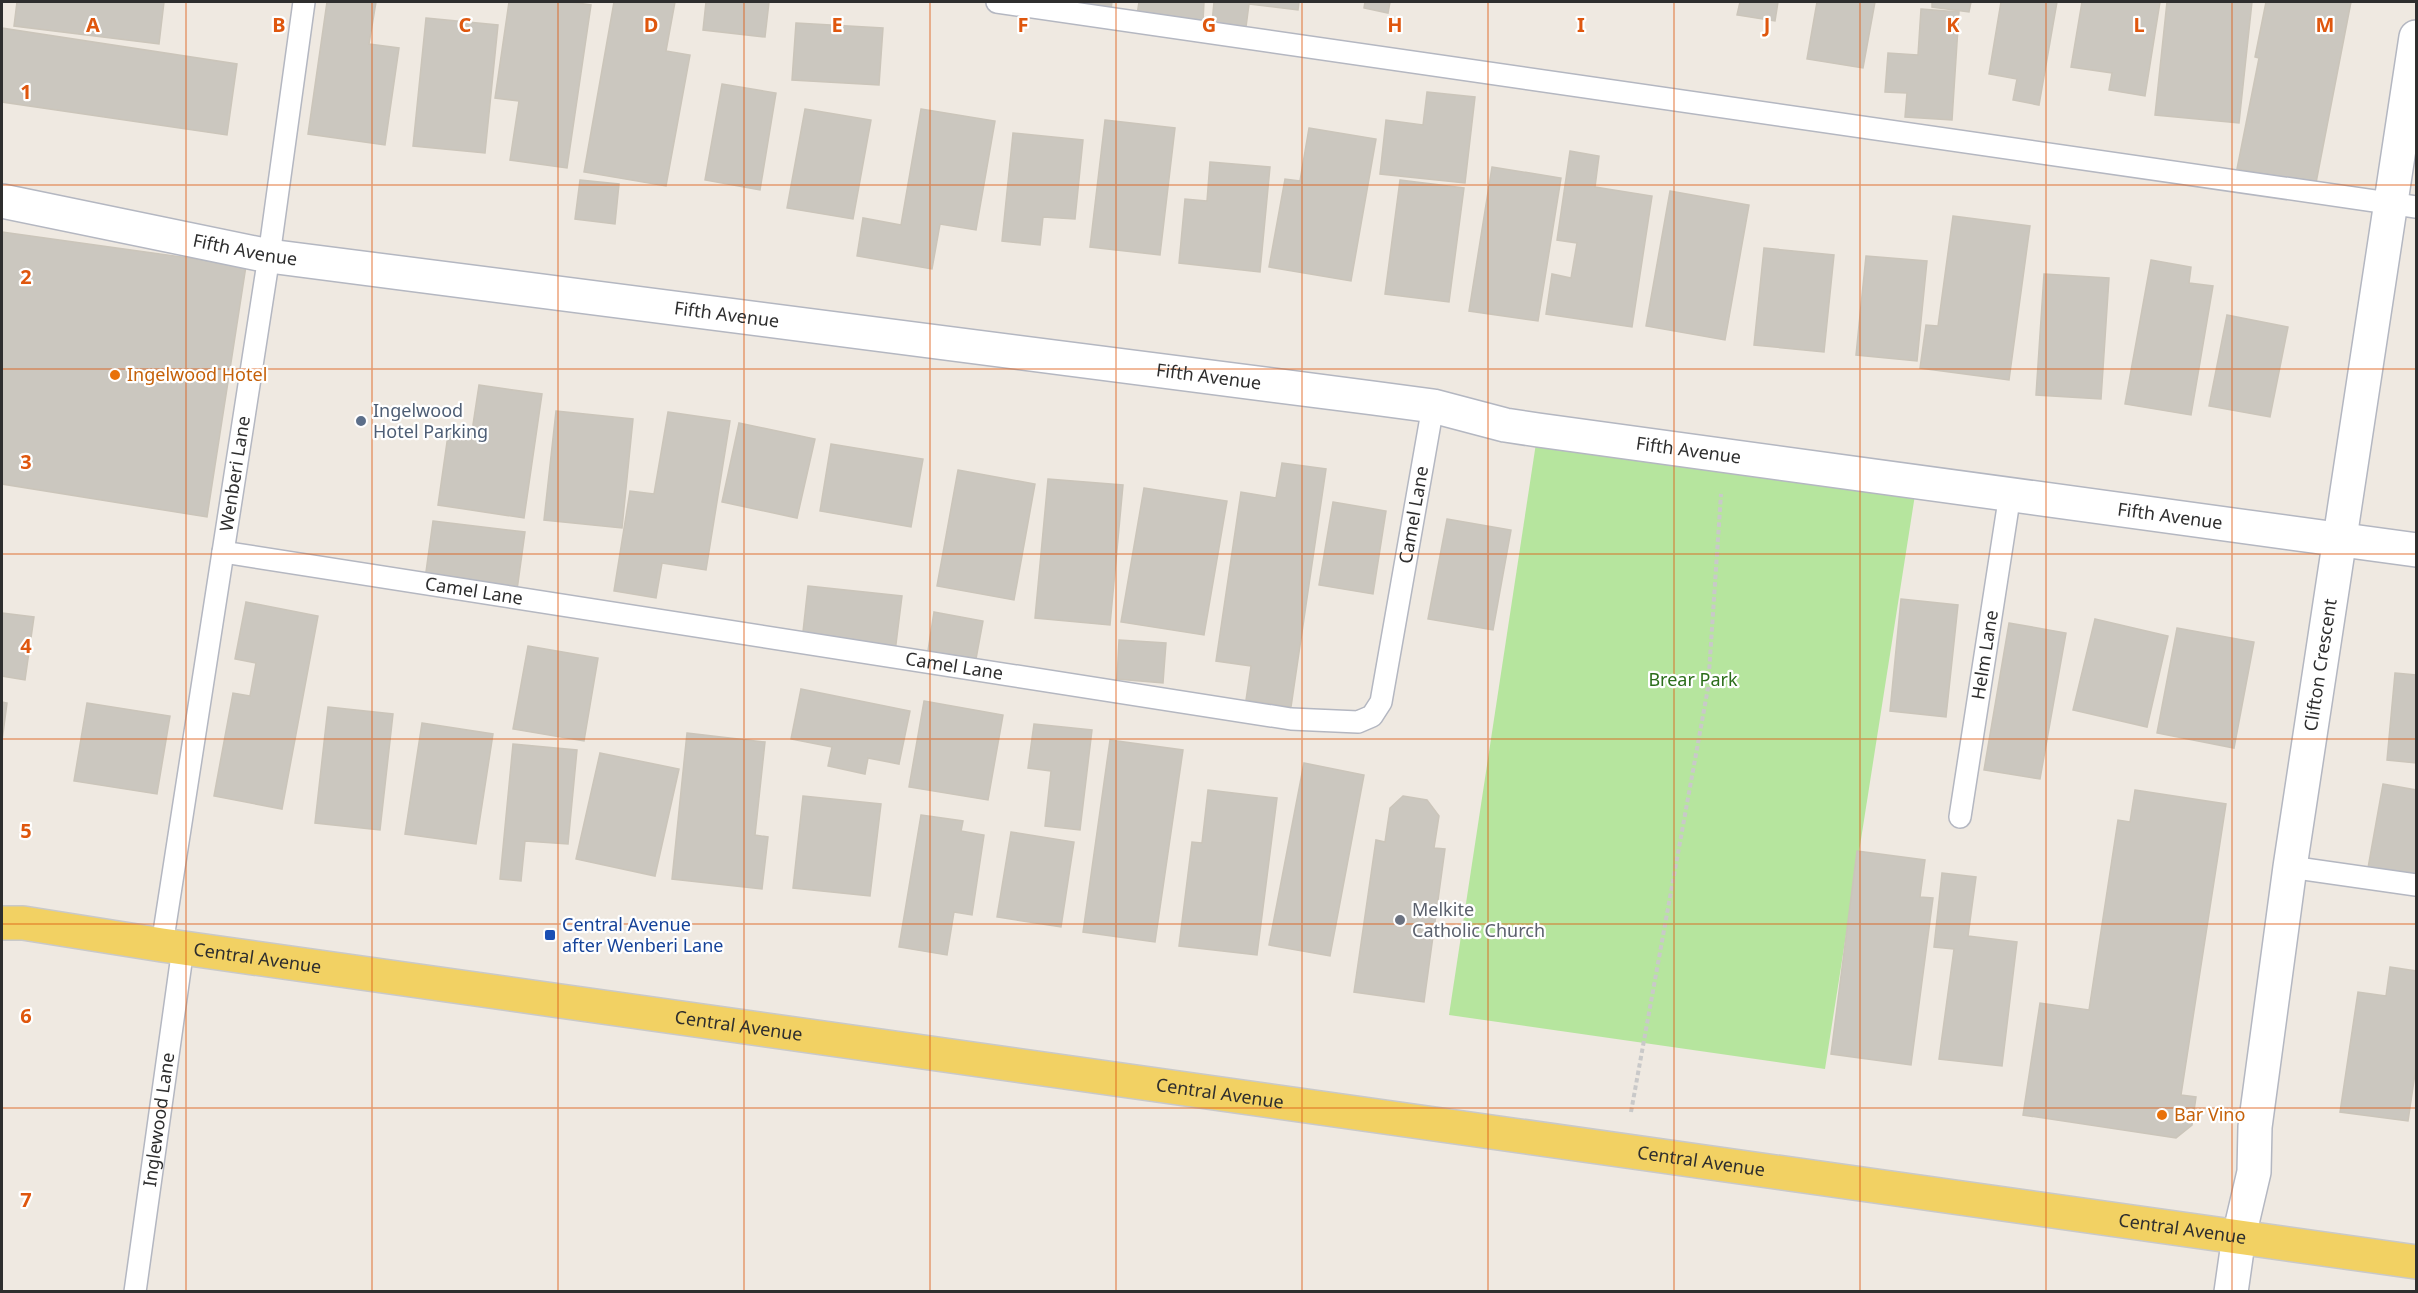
<svg xmlns="http://www.w3.org/2000/svg" width="2418" height="1293" font-family="'Noto Sans',sans-serif">
	<style>
		.green { fill: #b6e59e }
		.building { fill: #cbc7bf; stroke: #cbc5ba; stroke-width: 1.5 }
		.lines { fill: none; stroke-linecap: round; stroke-linejoin: round }
		.service-casing { stroke: #b4b7c1; stroke-width: 24 }
		.minor-casing { stroke: #b4b7c1; stroke-width: 36 }
		.primary-casing { stroke: #c9c9c9; stroke-width: 36 }
		.path { stroke: #c9c9c9; stroke-width: 4; stroke-dasharray: 4.5 3; stroke-linecap: butt }
		.service { stroke: #fff; stroke-width: 21 }
		.minor { stroke: #fff; stroke-width: 33 }
		.primary { stroke: #f2d163; stroke-width: 33 }
		.grid { fill: none; stroke: #df570e; stroke-width: 1.5; stroke-opacity: 0.55 }
		.food-dot { fill: #e8710a; stroke: #fff; stroke-width: 2 }
		.service-dot { fill: #5c6f8a; stroke: #fff; stroke-width: 2 }
		.worship-dot { fill: #6b7280; stroke: #fff; stroke-width: 2 }
		.transit-dot { fill: #1a4fb4; stroke: #fff; stroke-width: 2 }
		.labels { text-anchor: middle; stroke-width: 4.5; stroke-linejoin: round; paint-order: stroke }
		.street-label { font-size: 18px; fill: #2e2e2e; stroke: #fff }
		.food-label { font-size: 18px; fill: #c56008; stroke: #fff; text-anchor: start }
		.service-label { font-size: 18px; fill: #4e5e75; stroke: #fff; text-anchor: start }
		.park-label { font-size: 18px; fill: #2c6e1b; stroke: #fff }
		.worship-label { font-size: 18px; fill: #5b616d; stroke: #fff; text-anchor: start }
		.transit-label { font-size: 18px; fill: #164399; stroke: #fff; text-anchor: start }
		.grid-label { font-size: 20px; text-anchor: middle; font-weight: bold; fill: #df570e; stroke: #fff; stroke-width: 4.5; stroke-linejoin: round; paint-order: stroke }
	</style>
	<rect width="100%" height="100%" fill="#efe9e1"/>
	<path class="green" d="M1538,430L1917,482L1825,1069L1449,1015Z"/>
	<path class="building" d="M17,2H164L159,44L14,26Z
		M327,2H376L369,44L399,48L385,145L308,134Z
		M509,2H570L591,5L567,168L510,160L519,101L495,98Z
		M614,2H675L666,51L690,55L666,186L584,172Z
		M706,2H769L765,37L703,30Z
		M1063,2H1112L1111,9Z
		M1139,2H1204L1203,21L1137,15Z
		M1214,2H1299L1298,10L1249,4L1246,27L1212,23Z
		M1365,2H1390L1388,13L1364,8Z
		M1740,2H1778L1775,21L1737,15Z
		M1817,2H1875L1863,68L1807,59Z
		M1932,2H1971L1969,12L1932,7Z
		M2001,2H2057L2039,105L2013,100L2017,79L1989,74Z
		M2082,2H2160L2145,96L2109,90L2112,73L2071,67Z
		M2167,2H2252L2239,123L2155,115Z
		M2266,2H2351L2316,183L2237,169L2259,58L2255,57Z
		M1921,9L1959,12L1952,120L1905,117L1907,93L1885,92L1888,53L1918,55Z
		M426,18L498,25L485,153L413,146Z
		M796,23L883,28L879,85L792,80Z
		M2,28L237,64L227,135L2,102Z
		M722,84L776,93L760,190L705,180Z
		M1427,92L1475,97L1465,183L1380,174L1386,120L1423,125Z
		M805,109L871,120L853,219L787,208Z
		M921,109L995,121L976,230L940,224L932,269L857,256L863,218L901,225Z
		M1105,120L1175,128L1160,255L1090,247Z
		M1309,128L1376,139L1351,281L1269,267L1285,179L1300,181Z
		M1013,133L1083,140L1075,219L1043,217L1040,245L1002,241Z
		M1570,151L1599,156L1595,187L1652,196L1632,327L1546,314L1552,274L1571,278L1577,243L1557,240Z
		M1210,162L1270,167L1260,272L1179,263L1185,199L1207,201Z
		M1492,167L1561,178L1538,321L1469,311Z
		M580,180L619,184L615,224L575,219Z
		M1400,180L1464,188L1449,302L1385,294Z
		M1670,191L1749,205L1725,340L1646,326Z
		M1953,216L2030,226L2009,380L1920,368L1926,325L1938,326Z
		M2,232L246,266L207,517L2,484Z
		M1764,248L1834,255L1824,352L1754,345Z
		M1866,256L1927,261L1917,361L1856,355Z
		M2151,260L2191,267L2189,283L2213,286L2191,415L2125,404Z
		M2044,274L2109,278L2101,399L2036,395Z
		M2227,315L2288,327L2270,417L2209,406Z
		M479,385L542,394L524,518L438,505L449,428L472,431Z
		M556,411L633,419L622,528L544,520Z
		M668,412L730,421L706,570L662,563L656,598L614,591L630,491L654,494Z
		M739,423L815,439L797,518L722,502Z
		M831,444L923,459L911,527L820,511Z
		M1282,463L1326,469L1291,707L1246,700L1251,666L1216,661L1241,492L1276,498Z
		M958,470L1035,484L1014,600L937,586Z
		M1048,479L1123,485L1110,625L1035,618Z
		M1144,488L1227,501L1204,635L1121,622Z
		M1333,502L1386,511L1373,594L1319,585Z
		M1447,519L1511,530L1493,630L1428,619Z
		M433,521L525,532L517,590L425,579Z
		M808,586L902,596L895,652L802,641Z
		M1901,599L1958,605L1946,717L1890,711Z
		M246,602L318,616L282,809L214,796L233,693L250,696L256,663L235,659Z
		M934,612L983,621L976,659L928,651Z
		M2,613L34,617L25,680L2,676Z
		M2095,619L2168,636L2147,727L2073,710Z
		M2009,623L2066,633L2040,779L1984,770Z
		M2177,628L2254,642L2234,748L2157,733Z
		M1119,640L1166,643L1163,683L1117,679Z
		M528,646L598,658L584,741L513,729Z
		M2395,673L2416,675V763L2387,760Z
		M801,689L910,711L899,764L868,758L865,774L828,766L832,747L791,739Z
		M924,701L1003,715L988,800L909,787Z
		M2,702L7,703L2,741Z
		M87,703L170,716L157,794L74,781Z
		M328,707L393,714L380,830L315,823Z
		M422,723L493,734L476,844L405,834Z
		M1034,724L1092,730L1080,830L1045,826L1051,771L1028,768Z
		M687,733L765,742L755,835L768,837L762,889L672,879Z
		M1110,740L1183,750L1155,942L1083,932Z
		M513,744L577,750L568,844L525,841L521,881L500,879Z
		M600,753L679,769L655,876L576,859Z
		M1304,763L1364,775L1330,956L1269,945Z
		M2383,784L2416,790V877L2368,868Z
		M1208,790L1277,798L1257,955L1179,946L1192,842L1202,843Z
		M2135,790L2226,804L2181,1095L2196,1097L2192,1125L2176,1138L2023,1115L2040,1003L2089,1010L2118,820L2130,822Z
		M803,796L881,804L870,896L793,888Z
		M1403,796L1427,800L1439,816L1434,848L1445,849L1424,1002L1354,992L1376,840L1385,842L1390,808Z
		M921,815L963,821L961,831L984,835L972,915L954,912L947,955L899,947Z
		M1011,832L1074,842L1061,927L997,917Z
		M1857,851L1925,860L1920,897L1933,898L1911,1065L1831,1054Z
		M1942,873L1976,877L1968,936L2017,942L2002,1066L1939,1059L1954,949L1934,947Z
		M2390,967L2416,971V1067L2408,1121L2340,1112L2358,992L2386,996Z"/>
	<g class="lines">
		<g class="service-casing">
			<g id="service">
				<path d="M997,2L2416,207"/>
				<path id="s1" d="M223,552L1291,719L1358,722L1372,716L1381,702L1433,406"/>
				<path id="s2" d="M1960,817L2010,494"/>
				<path d="M2290,867L2416,885"/>
				<path id="s3" d="M162,945L269,256L304,2"/>
				<path id="s4" d="M135,1292L183,948"/>
			</g>
		</g>
		<g class="minor-casing">
			<g id="minor">
				<path id="s5" d="M2,201L269,256L1373,398L1433,406L1505,425L1538,430L2416,550"/>
				<path id="s6" d="M2231,1292L2239,1236L2254,1172L2255,1127L2290,867L2416,37"/>
			</g>
		</g>
		<g class="primary-casing">
			<g id="primary">
				<path id="s7" d="M2,923H23L162,945L2416,1262"/>
			</g>
		</g>
		<path class="path" d="M1631,1112L1708,688L1721,494"/>
		<use href="#service" class="service"/>
		<use href="#minor" class="minor"/>
		<use href="#primary" class="primary"/>
	</g>
	<path class="grid" d="M186,2V1292M372,2V1292M558,2V1292M744,2V1292M930,2V1292M1116,2V1292M1302,2V1292M1488,2V1292M1674,2V1292M1860,2V1292M2046,2V1292M2232,2V1292M2,185H2416M2,369H2416M2,554H2416M2,739H2416M2,924H2416M2,1108H2416"/>
	<g class="food-dot">
		<circle cx="115" cy="375" r="6"/>
		<circle cx="2162" cy="1115" r="6"/>
	</g>
	<circle class="service-dot" cx="361" cy="421" r="6"/>
	<circle class="worship-dot" cx="1400" cy="920" r="6"/>
	<rect class="transit-dot" x="544" y="929" width="12" height="12" rx="3"/>
	<g class="labels">
		<g class="street-label">
			<text dy="6" stroke="none"><textPath href="#s5" startOffset="248">Fifth Avenue</textPath></text>
			<text dy="6" stroke="none"><textPath href="#s5" startOffset="734">Fifth Avenue</textPath></text>
			<text dy="6" stroke="none"><textPath href="#s5" startOffset="1220">Fifth Avenue</textPath></text>
			<text dy="6" stroke="none"><textPath href="#s5" startOffset="1706">Fifth Avenue</textPath></text>
			<text dy="6" stroke="none"><textPath href="#s3" startOffset="477">Wenberi Lane</textPath></text>
			<text dy="6" stroke="none"><textPath href="#s1" startOffset="1370">Camel Lane</textPath></text>
			<text dy="6" stroke="none"><textPath href="#s5" startOffset="2192">Fifth Avenue</textPath></text>
			<text dy="6" stroke="none"><textPath href="#s1" startOffset="254">Camel Lane</textPath></text>
			<text dy="6" stroke="none"><textPath href="#s2" startOffset="164">Helm Lane</textPath></text>
			<text dy="6" stroke="none"><textPath href="#s6" startOffset="634">Clifton Crescent</textPath></text>
			<text dy="6" stroke="none"><textPath href="#s1" startOffset="740">Camel Lane</textPath></text>
			<text dy="6" stroke="none"><textPath href="#s7" startOffset="258">Central Avenue</textPath></text>
			<text dy="6" stroke="none"><textPath href="#s7" startOffset="744">Central Avenue</textPath></text>
			<text dy="6" stroke="none"><textPath href="#s7" startOffset="1230">Central Avenue</textPath></text>
			<text dy="6" stroke="none"><textPath href="#s4" startOffset="174">Inglewood Lane</textPath></text>
			<text dy="6" stroke="none"><textPath href="#s7" startOffset="1716">Central Avenue</textPath></text>
			<text dy="6" stroke="none"><textPath href="#s7" startOffset="2202">Central Avenue</textPath></text>
		</g>
		<g class="food-label">
			<text x="127" y="381">Ingelwood Hotel</text>
			<text x="2174" y="1121">Bar Vino</text>
		</g>
		<g class="service-label">
			<text x="373" y="417">Ingelwood<tspan x="373" dy="21">Hotel Parking</tspan></text>
		</g>
		<g class="park-label">
			<text x="1693" y="686">Brear Park</text>
		</g>
		<g class="worship-label">
			<text x="1412" y="916">Melkite<tspan x="1412" dy="21">Catholic Church</tspan></text>
		</g>
		<g class="transit-label">
			<text x="562" y="931">Central Avenue<tspan x="562" dy="21">after Wenberi Lane</tspan></text>
		</g>
	</g>
	<g class="grid-label">
		<text x="93" y="32">A</text>
		<text x="279" y="32">B</text>
		<text x="465" y="32">C</text>
		<text x="651" y="32">D</text>
		<text x="837" y="32">E</text>
		<text x="1023" y="32">F</text>
		<text x="1209" y="32">G</text>
		<text x="1395" y="32">H</text>
		<text x="1581" y="32">I</text>
		<text x="1767" y="32">J</text>
		<text x="1953" y="32">K</text>
		<text x="2139" y="32">L</text>
		<text x="2325" y="32">M</text>
		<text x="26" y="99">1</text>
		<text x="26" y="284">2</text>
		<text x="26" y="469">3</text>
		<text x="26" y="653">4</text>
		<text x="26" y="838">5</text>
		<text x="26" y="1023">6</text>
		<text x="26" y="1207">7</text>
	</g>
	<rect width="2418" height="1293" fill="none" stroke="#2e2e2e" stroke-width="6"/>
</svg>
